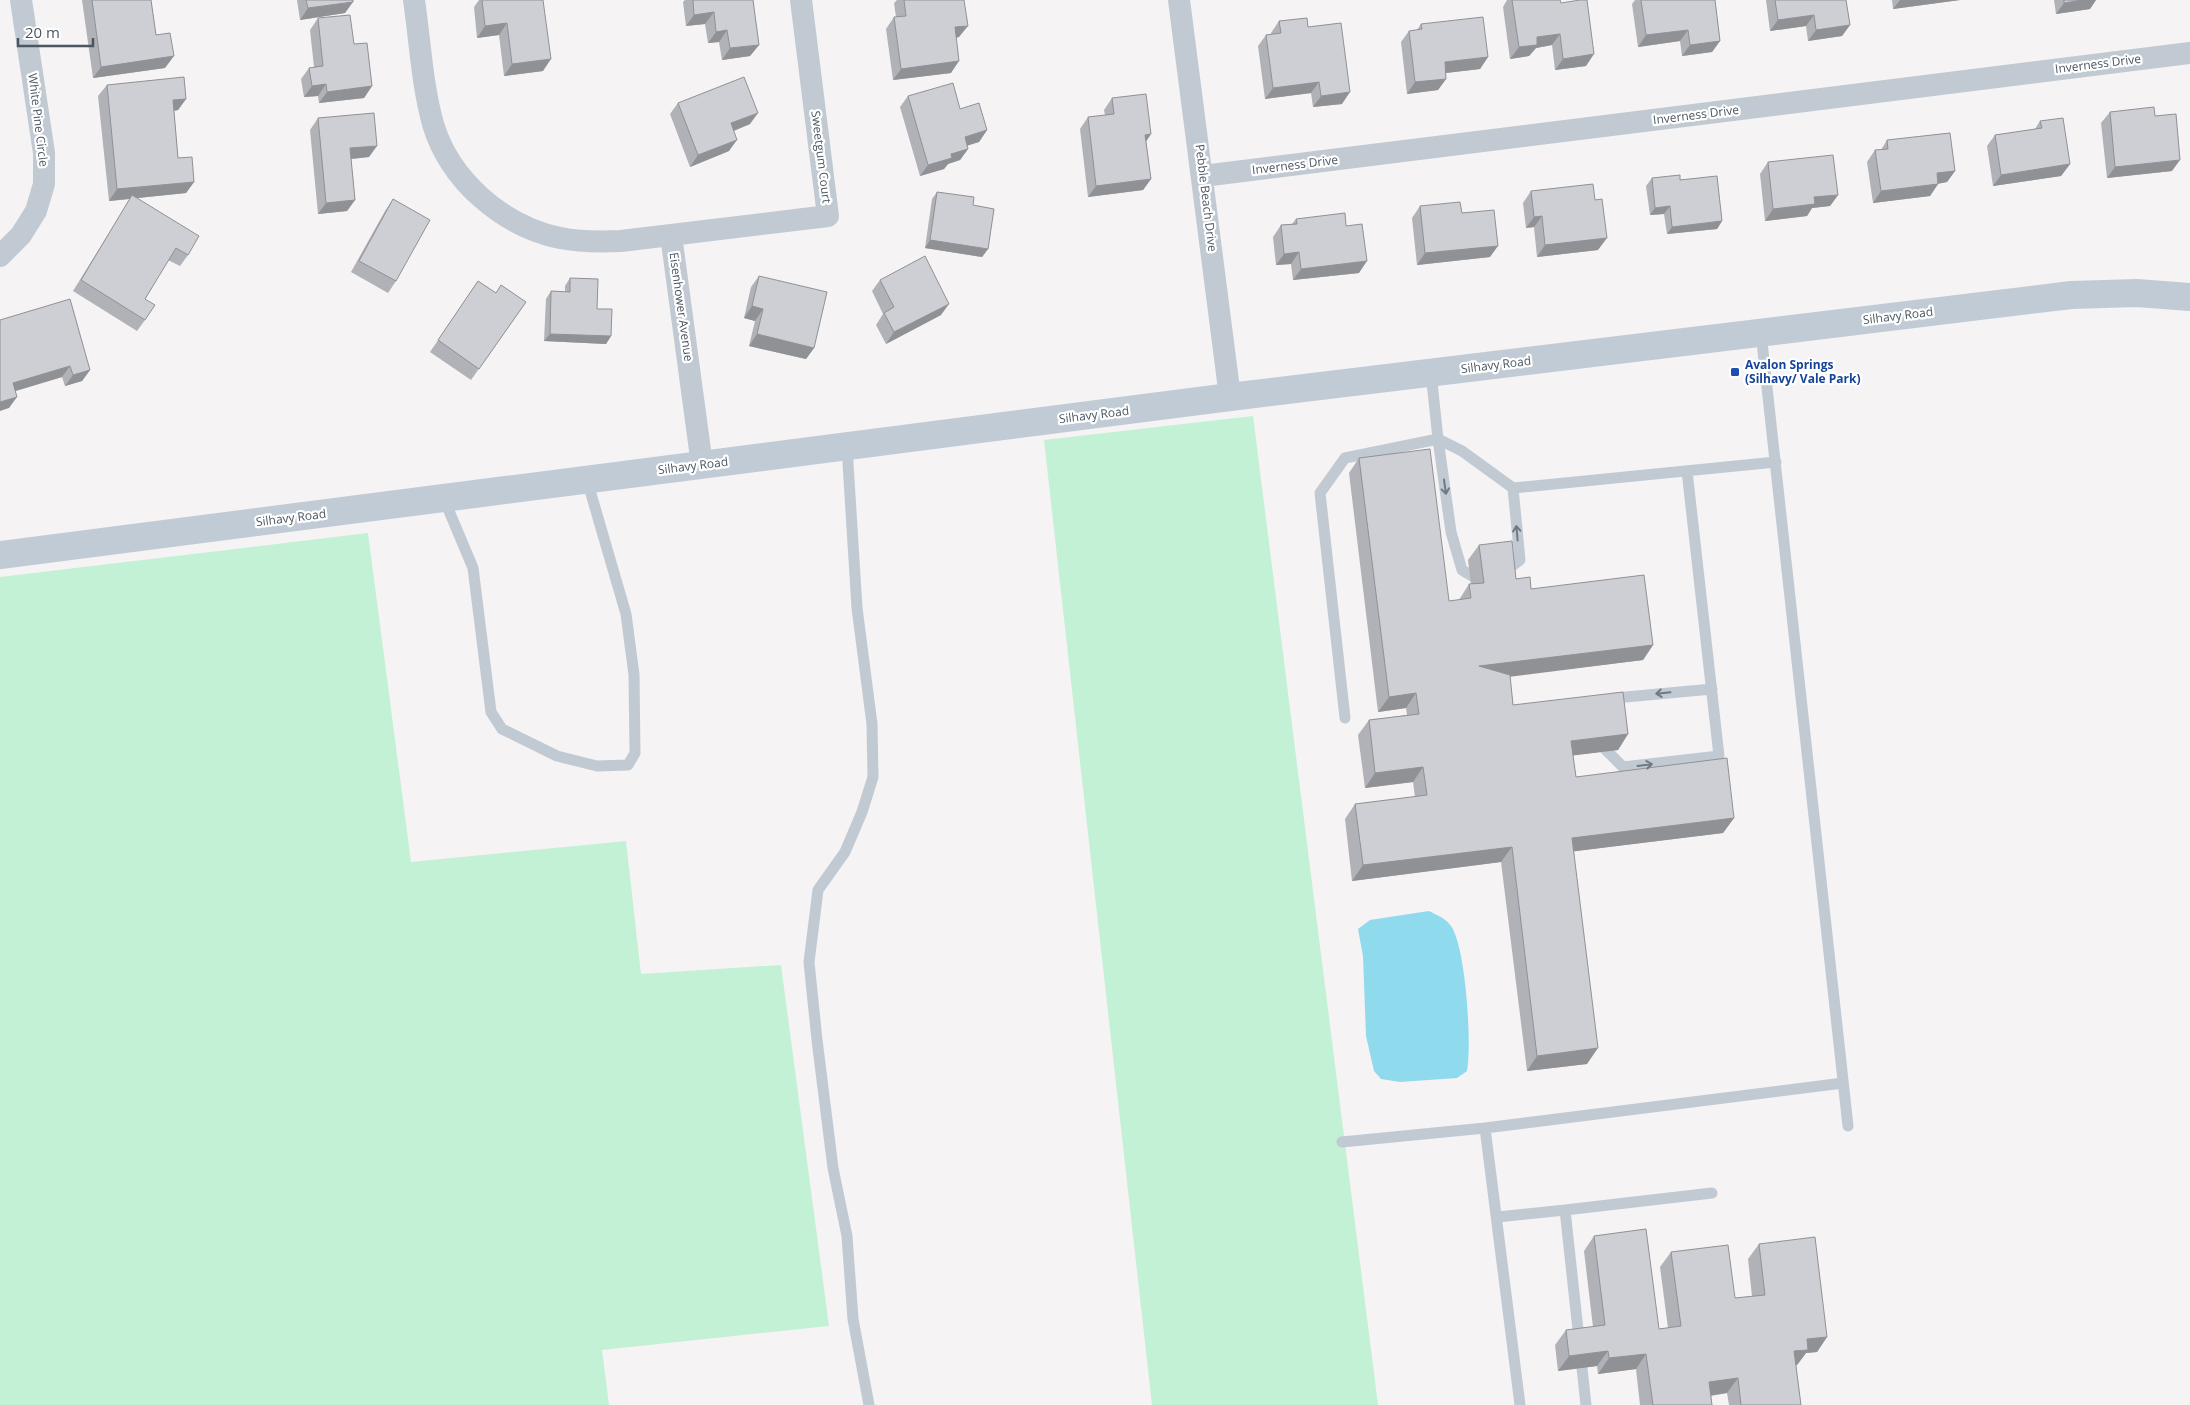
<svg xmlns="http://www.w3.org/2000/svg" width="2190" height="1405" font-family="'Open Sans',sans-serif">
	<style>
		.green { fill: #c3f1d5 }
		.water { fill: #90daee }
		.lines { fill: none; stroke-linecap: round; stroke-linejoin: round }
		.lane { stroke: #c1cad2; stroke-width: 11 }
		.street { stroke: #c1cad2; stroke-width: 22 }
		.secondary { stroke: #c1cbd6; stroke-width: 28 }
		.wall { fill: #b0b2b7 }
		.shaded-wall { fill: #909195 }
		.building { fill: #cdcfd5; stroke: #909195 }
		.oneway { stroke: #6e7983 }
		.transit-dot { fill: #1a4fb4; stroke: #fff; stroke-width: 2 }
		.labels { text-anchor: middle; stroke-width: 4.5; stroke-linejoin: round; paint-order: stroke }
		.street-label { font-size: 12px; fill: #4a5661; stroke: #fff }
		.transit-label { font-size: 12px; font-weight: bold; fill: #164399; stroke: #fff; text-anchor: start }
	</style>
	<rect width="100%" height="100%" fill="#f5f3f3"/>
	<path class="green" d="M1253,416L1378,1405H1152L1044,440Z
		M368,533L411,862L626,841L641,974L781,965L829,1326L602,1350L609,1405H0V577Z"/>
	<path class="water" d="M1429,911C1437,915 1445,918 1451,926C1466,947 1472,1045 1467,1071L1457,1078L1400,1082L1381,1079L1374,1071L1366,1036L1363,956L1358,929L1370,920Z"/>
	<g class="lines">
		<path class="lane" d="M1761,333L1848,1126
			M1431,373L1438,439L1462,451L1513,488L1776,462
			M847,447L857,608L872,724L873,777L862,812L845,852L818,890L809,962L817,1040L833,1168L847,1236L853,1319L869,1405
			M444,499L473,568L491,712L502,729L557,756L597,766L628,765L635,753L634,675L626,614L587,480
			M1505,571L1520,560L1513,488
			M1612,703L1615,698L1712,689
			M1345,718L1320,493L1345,458L1438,439L1451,532L1462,570L1472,576
			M1604,748L1623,767L1719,756L1687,471
			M1485,1128L1520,1405
			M1342,1142L1485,1128L1843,1083
			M1565,1210L1712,1193
			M1497,1217L1565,1210L1579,1339
			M1582,1368L1586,1405"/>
		<path class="street" d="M414,0C420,41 422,84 433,124C450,181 503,226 560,238C580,242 600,242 621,241L828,216L801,0
			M1179,0L1230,397
			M1203,176L2190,53
			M671,235L702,465
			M0,256L21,235L36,211L44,184V153L21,0"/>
		<path class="secondary" d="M0,555L1230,397L2071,295L2137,293L2190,297"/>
	</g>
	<path class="wall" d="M82,0H151L156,35L165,68L93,78Z
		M297,0H353L345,13L300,20Z
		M479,0H543V71L504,76L499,35L477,38L474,7Z
		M685,0H753L759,45L750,56L722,60L719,42L708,43L705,24L686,26L683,2Z
		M897,0H964L959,37L956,38L951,73L893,80L886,29L894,17H896L894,3Z
		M1507,0H1560L1561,3L1586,66L1555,70L1552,45L1536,48L1529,56L1510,59L1503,7Z
		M1635,0H1715L1720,41L1712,52L1682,56L1680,41L1638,47L1632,4Z
		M1766,0H1846L1850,25L1842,36L1808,41L1806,26L1770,31Z
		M1892,0H1960L1893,9Z
		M2054,0H2096L2090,9L2056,14Z
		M318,18L354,44L372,86L364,98L319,103L318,96L304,97L301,79L309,68L314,67L310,30Z
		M1279,21L1308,27L1342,104L1313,107L1311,93L1265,99L1258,46L1266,35L1271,34V33Z
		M1421,24L1488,57L1480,69L1446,73V79L1438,90L1407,94L1401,42L1409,31L1417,30Z
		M107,85L186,99L178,110L174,111L178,158L194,182L186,193L137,198L188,255L180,266L168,260L145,299V320L137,331L73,291L130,199L109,201L98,96Z
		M908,96L960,109L987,130L979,142L967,145L968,149L960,160L948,164L944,169L920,176L900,107Z
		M1112,98L1151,134L1146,141L1151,179L1143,190L1088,197L1080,129L1088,117L1105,115L1104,110Z
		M678,103L750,124L734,131L729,151L690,167L670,114Z
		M2110,112L2155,116L2172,171L2107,178L2101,123Z
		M318,118L369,157L351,159L355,200L347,211L318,214L310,130Z
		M2040,121L2070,164L2061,176L1993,186L1987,146L1995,135L2035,129Z
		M1887,140L1955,171L1947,182L1938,184L1930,196L1873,203L1867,162L1875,150H1881Z
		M1768,162L1838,195L1830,206L1812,208L1807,216L1765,221L1760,174Z
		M1652,178L1680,180L1722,221L1717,229L1667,234L1664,214L1650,215L1646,186Z
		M1531,191L1595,200L1598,250L1537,257L1534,227L1526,228L1523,203Z
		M937,192L973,205L988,249L982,257L925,248L932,199Z
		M393,199L396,281L388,293L351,272L385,211Z
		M1420,206L1462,213L1490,257L1417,265L1412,218Z
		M1296,219L1346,226L1359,273L1293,280L1291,264L1276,265L1273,237L1281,225L1292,224Z
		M759,276L814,348L806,359L749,346L755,321L744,318L751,287Z
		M570,278L597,309L611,336L606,344L544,341L546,299L551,291L565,292V286Z
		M880,280L941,315L886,344L876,325L883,314L872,291Z
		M478,281L496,293L526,302L471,380L430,352Z
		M0,320L90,370L82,381L65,386L62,377L16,391L9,408Z
		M1359,458L1449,601L1459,600L1469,584H1471L1468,560L1479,545L1516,579L1531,589L1653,645L1643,660L1510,676L1513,705L1628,734L1618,750L1573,755L1576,777L1734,818L1723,833L1574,851L1587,1064L1527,1071L1501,862L1352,881L1345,819L1355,804L1415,797L1413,782L1365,788L1358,735L1369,720L1407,715L1406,708L1378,712L1349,473Z
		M1594,1236L1659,1329L1668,1328L1660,1267L1671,1252L1735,1298L1752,1296L1748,1259L1759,1244L1827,1337L1817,1352L1806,1353L1797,1365H1796L1801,1405H1729L1727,1393L1711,1396L1712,1405H1640L1636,1369L1598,1374L1597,1366L1558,1371L1555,1345L1566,1330L1593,1327L1584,1251Z"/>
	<path class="shaded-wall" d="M1900,0H1960L1893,9Z
		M2082,0H2096L2090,9L2056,14L2064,3Z
		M353,2L345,13L300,20L308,8Z
		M714,12L705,24L686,26L694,15Z
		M1814,15L1806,26L1770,31L1778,20Z
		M507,23L499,35L477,38L485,26Z
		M1850,25L1842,36L1808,41L1816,30Z
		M968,26L959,37L947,39L955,27Z
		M727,30L719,42L708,43L716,32Z
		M1688,30L1680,41L1638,47L1646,35Z
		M1560,34L1552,45L1536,48L1529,56L1510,59L1519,47L1537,37Z
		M1720,41L1712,52L1682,56L1690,45Z
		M759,45L750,56L722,60L730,48Z
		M1594,54L1586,66L1555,70L1563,59Z
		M174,56L165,68L93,78L101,67Z
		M1488,57L1480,69L1437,74L1445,62Z
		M551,59L543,71L504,76L512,64Z
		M959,61L951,73L893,80L901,69Z
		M1446,79L1438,90L1407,94L1415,82Z
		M1319,82L1311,93L1265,99L1273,88Z
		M326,84L318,96L304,97L312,86Z
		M372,86L364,98L319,103L327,92Z
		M1350,92L1342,104L1313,107L1321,96Z
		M186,99L178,110L165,112L173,100Z
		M758,113L750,124L723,135L731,123Z
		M987,130L979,142L957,149L965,137Z
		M1151,134L1143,146L1145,135Z
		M737,140L729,151L690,167L698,155Z
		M377,146L369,157L341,160L350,148Z
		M968,149L960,160L948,164L944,169L920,176L928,165L951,154Z
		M2180,160L2172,171L2107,178L2115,167Z
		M2070,164L2061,176L1993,186L2001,175Z
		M1955,171L1947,182L1929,185L1937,173Z
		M1151,179L1143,190L1088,197L1096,186Z
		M194,182L186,193L109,201L117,189Z
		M1938,184L1930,196L1873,203L1881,191Z
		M1838,195L1830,206L1812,208L1807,216L1765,221L1773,209L1814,197Z
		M355,200L347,211L318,214L326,203Z
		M1670,206L1664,214L1650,215L1655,208Z
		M1542,216L1534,227L1526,228L1534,217Z
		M1722,221L1717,229L1667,234L1672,227Z
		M1607,238L1598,250L1537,257L1545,245Z
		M930,240L988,249L982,257L925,248Z
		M1498,246L1490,257L1417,265L1425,253Z
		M1299,252L1291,264L1276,265L1284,254Z
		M1367,261L1359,273L1293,280L1301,269Z
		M949,304L941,315L886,344L894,332Z
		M752,306L763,309L755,321L744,318Z
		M550,334L611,336L606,344L544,341Z
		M757,334L814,348L806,359L749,346Z
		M70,366L62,377L5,394L13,383Z
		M90,370L82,381L65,386L73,375Z
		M17,397L9,408L0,411V402Z
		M1653,645L1643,660L1468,682L1479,666Z
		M1416,693L1406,708L1378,712L1389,697Z
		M1628,734L1618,750L1561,757L1571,741Z
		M1423,767L1413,782L1365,788L1375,773Z
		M1734,818L1723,833L1561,853L1572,838Z
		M1512,847L1501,862L1352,881L1363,865Z
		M1598,1048L1587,1064L1527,1071L1537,1056Z
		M1827,1337L1817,1352L1806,1353L1797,1365L1783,1367L1794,1351L1807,1339Z
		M1608,1351L1597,1366L1558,1371L1569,1356Z
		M1646,1354L1636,1369L1598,1374L1609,1358Z
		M1738,1378L1727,1393L1699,1397L1709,1382Z"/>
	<path class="building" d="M92,0H151L156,35L170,33L174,56L101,67Z
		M306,0H353V2L308,8Z
		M482,0H543L551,59L512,64L507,23L485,26Z
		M693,0H753L759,45L730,48L727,30L716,32L714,12L694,15Z
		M904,0H964L968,26L955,27L959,61L901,69L894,17L906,16Z
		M1512,0H1560L1561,3L1580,0H1587L1594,54L1563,59L1560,34L1537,37V45L1519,47Z
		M1641,0H1715L1720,41L1690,45L1688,30L1646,35Z
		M1775,0H1846L1850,25L1816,30L1814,15L1778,20Z
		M2064,0H2082L2064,3Z
		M350,15L354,44L367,43L372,86L327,92L326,84L312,86L309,68L323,66L318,18Z
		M1483,17L1488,57L1445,62L1446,79L1415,82L1409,31L1422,29L1421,24Z
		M1307,18L1308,27L1341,23L1350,92L1321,96L1319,82L1273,88L1266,35L1281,33L1279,21Z
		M184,77L186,99L173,100L178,158L192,157L194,182L117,189L107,85Z
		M744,77L758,113L731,123L737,140L698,155L678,103Z
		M953,83L960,109L979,103L987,130L965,137L968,149L951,154L952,158L928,165L908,96Z
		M1146,94L1151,134L1145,135L1151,179L1096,186L1088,117L1114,114L1112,98Z
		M2154,107L2155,116L2176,114L2180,160L2115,167L2110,112Z
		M374,113L377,146L350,148L355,200L326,203L318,118Z
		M2063,118L2070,164L2001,175L1995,135L2042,128L2040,121Z
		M1950,133L1955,171L1937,173L1938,184L1881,191L1875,150L1888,149L1887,140Z
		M1833,155L1838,195L1814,197L1815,204L1773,209L1768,162Z
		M1680,175V180L1717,176L1722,221L1672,227L1670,206L1655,208L1652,178Z
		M1593,184L1595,200L1602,199L1607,238L1545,245L1542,216L1534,217L1531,191Z
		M937,192L974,197L973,205L994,209L988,249L930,240Z
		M132,195L199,236L188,255L176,248L145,299L155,305L145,320L81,280Z
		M393,199L430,220L396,281L359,261Z
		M1460,202L1462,213L1494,210L1498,246L1425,253L1420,206Z
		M1345,213L1346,226L1362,224L1367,261L1301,269L1299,252L1284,254L1281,225L1297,224L1296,219Z
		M925,256L949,304L894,332L884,313L894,307L880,280Z
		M759,276L827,292L814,348L757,334L763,309L752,306Z
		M570,278L598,279L597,309H612L611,336L550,334L551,291L570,292Z
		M478,281L496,293L501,285L526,302L479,369L438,340Z
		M70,299L90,370L73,375L70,366L13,383L17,397L0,402V320Z
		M1430,449L1449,601L1471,598L1469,584L1484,583L1479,545L1512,541L1516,579L1530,577L1531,589L1644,575L1653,645L1479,666L1510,675L1513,705L1623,692L1628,734L1571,741L1576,777L1727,758L1734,818L1572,838L1598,1048L1537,1056L1512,847L1363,865L1355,804L1427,795L1423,767L1375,773L1369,720L1419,714L1416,693L1389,697L1359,458Z
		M1646,1229L1659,1329L1681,1326L1671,1252L1728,1245L1735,1298L1765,1295L1759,1244L1815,1237L1827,1337L1807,1339L1808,1350L1794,1351L1801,1405H1741L1738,1378L1709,1382L1712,1405H1653L1646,1354L1609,1358L1608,1351L1569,1356L1566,1330L1605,1325L1594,1236Z"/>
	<defs><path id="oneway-shaft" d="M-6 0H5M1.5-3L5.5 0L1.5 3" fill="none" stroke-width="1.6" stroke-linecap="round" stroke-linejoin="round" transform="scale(1.25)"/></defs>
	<g class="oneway">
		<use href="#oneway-shaft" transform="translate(1445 487) rotate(82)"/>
		<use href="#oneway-shaft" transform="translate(1517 533) rotate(-95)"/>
		<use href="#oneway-shaft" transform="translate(1663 693) rotate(174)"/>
		<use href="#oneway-shaft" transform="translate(1645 765) rotate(-7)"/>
	</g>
	<rect class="transit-dot" x="1730" y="367" width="10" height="10" rx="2.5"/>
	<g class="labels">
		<g class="street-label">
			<text transform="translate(2098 64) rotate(-7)" y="4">Inverness Drive</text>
			<text transform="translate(1696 115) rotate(-7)" y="4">Inverness Drive</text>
			<text transform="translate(38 120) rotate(83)" y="4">White Pine Circle</text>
			<text transform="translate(821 157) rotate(83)" y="4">Sweetgum Court</text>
			<text transform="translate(1295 165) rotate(-7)" y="4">Inverness Drive</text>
			<text transform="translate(1206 198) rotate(83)" y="4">Pebble Beach Drive</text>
			<text transform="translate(681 307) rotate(82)" y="4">Eisenhower Avenue</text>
			<text transform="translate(1898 316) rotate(-7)" y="4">Silhavy Road</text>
			<text transform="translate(1496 365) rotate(-7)" y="4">Silhavy Road</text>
			<text transform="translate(1094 415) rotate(-7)" y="4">Silhavy Road</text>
			<text transform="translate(693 466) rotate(-7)" y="4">Silhavy Road</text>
			<text transform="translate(291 518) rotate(-7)" y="4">Silhavy Road</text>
		</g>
		<g class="transit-label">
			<text x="1745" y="369">Avalon Springs<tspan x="1745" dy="14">(Silhavy/ Vale Park)</tspan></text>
		</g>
	</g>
	<path d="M18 38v8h75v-8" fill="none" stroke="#4a5661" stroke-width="2.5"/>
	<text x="25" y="38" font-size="15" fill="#4a5661" stroke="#ffffff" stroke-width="4" paint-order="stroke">20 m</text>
</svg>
